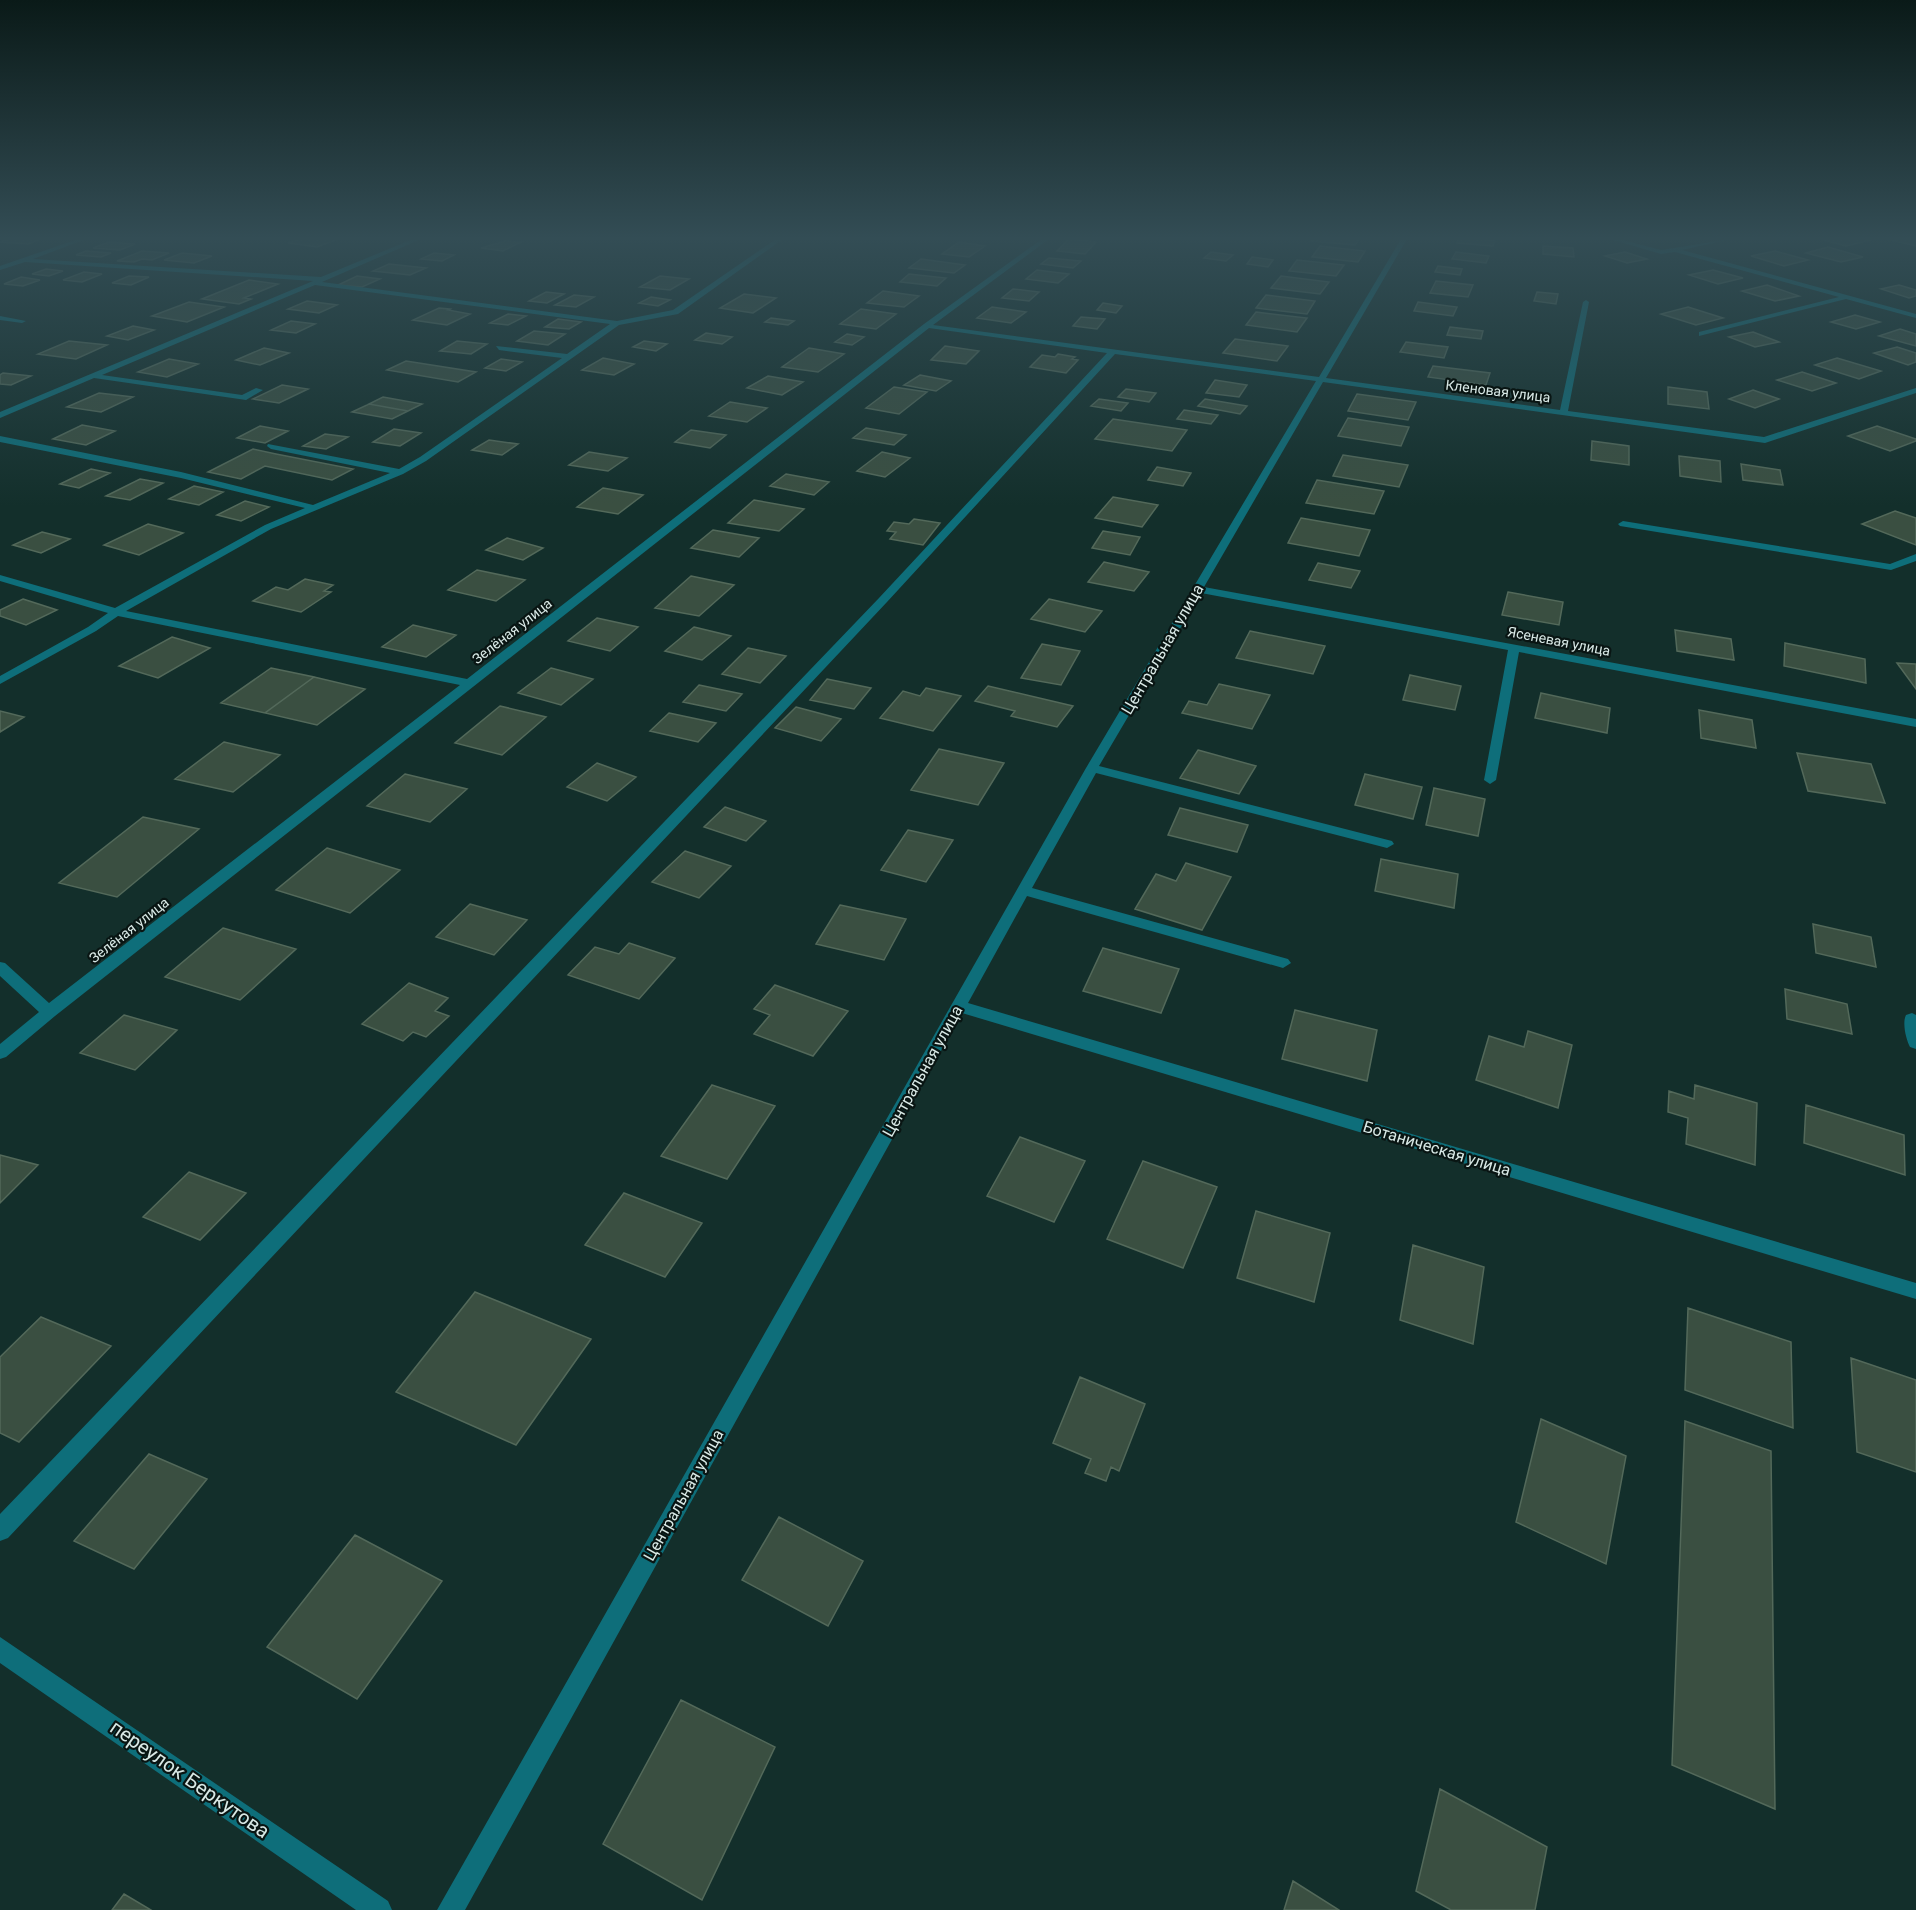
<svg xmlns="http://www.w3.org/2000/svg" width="1916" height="1910" font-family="Roboto,sans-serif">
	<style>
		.building { fill: #3a4f41; stroke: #53695a; stroke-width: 1.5 }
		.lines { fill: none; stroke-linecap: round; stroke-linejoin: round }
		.minor { fill: #0e6e7a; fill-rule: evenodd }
		.labels { text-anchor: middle; stroke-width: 4.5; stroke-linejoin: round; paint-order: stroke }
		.far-street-label { font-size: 14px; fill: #d9e9e6; stroke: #091513 }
		.street-label { font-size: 16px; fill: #d9e9e6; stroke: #091513 }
		.near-street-label { font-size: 20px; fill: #d9e9e6; stroke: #091513 }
	</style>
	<rect width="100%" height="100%" fill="#132f2b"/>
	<path class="building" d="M9,239H41L28,244L0,242Z
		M301,239H338L317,247L288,243Z
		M1069,239L1096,242L1085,254L1057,251Z
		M1312,239H1360L1355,245L1311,241Z
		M1458,239H1478L1495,241L1493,246L1457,243Z
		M1820,239H1867L1871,240L1846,246Z
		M1887,239H1916V246Z
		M505,241L521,242L503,251L481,248Z
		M109,242L135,244L120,250L93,248Z
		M959,242L985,246L969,257L942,254Z
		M1320,246L1365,251L1358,262L1312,257Z
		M1543,246L1573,248L1574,257L1543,254Z
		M1828,247L1863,257L1841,262L1806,253Z
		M86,251L111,253L101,257L76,255Z
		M142,251L169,253L152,260L142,259L134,262L117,261Z
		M1775,251L1808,260L1784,266L1751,256Z
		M1211,252L1233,255L1226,261L1204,258Z
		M1456,252L1489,256L1486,263L1452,259Z
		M1625,252L1647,259L1627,263L1605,256Z
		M182,253L212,256L194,263L164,260Z
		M434,253L454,255L442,261L421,259Z
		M1252,257L1273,260L1268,267L1247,264Z
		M1049,258L1081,261L1073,268L1041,264Z
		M921,259L965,265L954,273L909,268Z
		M1297,260L1344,265L1336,276L1289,271Z
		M389,264L426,268L410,275L373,271Z
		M1438,266L1462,269L1460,275L1435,272Z
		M46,269L63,271L49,276L32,274Z
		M1037,270L1069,274L1058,283L1026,279Z
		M1713,270L1743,278L1718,284L1689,275Z
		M84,272L102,274L82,282L63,280Z
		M909,274L946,278L937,286L900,282Z
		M129,276L149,277L131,285L112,283Z
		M357,276L380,279L362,287L338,285Z
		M660,276L689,279L670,290L640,287Z
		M1281,276L1329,282L1320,294L1271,288Z
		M21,277L40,280L23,286L4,284Z
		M249,280L278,284L244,298L251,299L239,304L202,299Z
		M1436,281L1473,285L1468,297L1430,293Z
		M1767,285L1799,296L1775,301L1742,291Z
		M1899,285L1916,290V296L1909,298L1881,289Z
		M1013,289L1039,292L1029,301L1002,298Z
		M883,291L919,296L904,307L867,303Z
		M546,292L564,294L547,303L529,301Z
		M1537,292L1558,294L1556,304L1534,301Z
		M744,294L776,298L753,313L720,308Z
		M574,295L594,297L576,307L555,305Z
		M1266,295L1315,301L1307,314L1256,308Z
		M651,297L670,300L658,306L639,303Z
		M307,301L337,305L319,313L288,309Z
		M189,302L224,307L187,322L152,316Z
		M1418,302L1457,307L1453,316L1414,311Z
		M1103,303L1122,306L1116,313L1097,310Z
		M992,307L1026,312L1011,323L977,318Z
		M1688,307L1723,318L1696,325L1661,314Z
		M439,308L450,309L448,310L470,314L447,325L413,320Z
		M861,309L896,314L876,329L840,324Z
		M1256,312L1307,318L1297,332L1246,325Z
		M508,314L526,316L508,325L490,323Z
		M1855,315L1880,322L1856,329L1831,322Z
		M1081,317L1105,319L1097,329L1073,326Z
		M771,318L794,321L788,325L765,322Z
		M558,319L581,322L569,329L545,327Z
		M291,321L315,324L296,333L271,330Z
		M133,326L154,330L128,340L107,336Z
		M1450,327L1483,331L1481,339L1447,335Z
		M1900,329L1916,334V346L1879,336Z
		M534,331L565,334L548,345L517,341Z
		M1753,332L1779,342L1755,347L1729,337Z
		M706,333L732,337L722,344L695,340Z
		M847,334L864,337L852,345L835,342Z
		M1235,339L1288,346L1277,361L1223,353Z
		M69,341L107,345L76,359L38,354Z
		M457,341L487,344L471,354L440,351Z
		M644,341L667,344L656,351L633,347Z
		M1406,342L1448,347L1444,358L1400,352Z
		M945,346L979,351L966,364L931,360Z
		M1897,347L1916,353V362L1908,365L1874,353Z
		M264,348L289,353L260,365L236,360Z
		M809,348L844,354L818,372L782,367Z
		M1058,354L1075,357L1072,359L1078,360L1066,373L1030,367L1042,355L1055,357Z
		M603,358L634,364L614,375L582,370Z
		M1837,358L1881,371L1859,379L1815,365Z
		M169,359L198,364L167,377L138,372Z
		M501,359L522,362L506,371L485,368Z
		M406,361L476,372L458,382L387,370Z
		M1433,366L1490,373L1486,385L1428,377Z
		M1802,372L1836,383L1812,391L1777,380Z
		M3,373L31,376L11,385L0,384V375Z
		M920,375L951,381L936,391L904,385Z
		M768,376L803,382L782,395L747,388Z
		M1215,380L1247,385L1239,397L1206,393Z
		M282,385L308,389L279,403L253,399Z
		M894,387L927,392L899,414L866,408Z
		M1668,387L1707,392L1709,409L1668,404Z
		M1126,389L1156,393L1149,402L1118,397Z
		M1753,390L1779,399L1755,408L1729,399Z
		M99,393L133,397L101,412L67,407Z
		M1357,394L1416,402L1408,420L1348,411Z
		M383,397L422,404L408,411L369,404Z
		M1099,399L1128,403L1121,411L1091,406Z
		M1205,399L1247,406L1240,414L1198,406Z
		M730,402L767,408L747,422L709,416Z
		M369,404L408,411L392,419L352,412Z
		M1184,410L1218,415L1211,424L1177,419Z
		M1348,418L1409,427L1401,446L1338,436Z
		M1113,419L1187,430L1172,451L1095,439Z
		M82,425L115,431L86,445L53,439Z
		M260,426L288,431L265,443L237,438Z
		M1877,426L1916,439V441L1890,451L1848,436Z
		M866,428L906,435L894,445L853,438Z
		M394,429L421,433L400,446L373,442Z
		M691,430L726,435L710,448L675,442Z
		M325,434L348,437L326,449L303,446Z
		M489,440L518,444L502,455L472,450Z
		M1592,441L1629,446V465L1591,460Z
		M253,449L276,454L353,469L332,480L265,466L241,479L208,472Z
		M589,452L627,458L608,471L569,465Z
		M882,452L910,458L885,477L857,471Z
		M1343,455L1408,465L1399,487L1333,476Z
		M1679,456L1720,461L1721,482L1680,476Z
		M1741,464L1780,470L1783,485L1743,480Z
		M1157,467L1191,473L1183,486L1148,480Z
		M91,469L110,473L79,488L60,484Z
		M786,474L829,482L814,495L770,486Z
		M140,479L163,483L130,500L106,496Z
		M1317,480L1384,491L1374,514L1306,503Z
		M194,486L223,492L199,505L169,499Z
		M603,488L643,495L618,514L577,507Z
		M1113,497L1158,505L1142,527L1095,518Z
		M754,500L804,509L779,531L728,523Z
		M245,501L269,507L241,521L217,515Z
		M1895,511L1916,518V545L1862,524Z
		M1301,518L1370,530L1359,556L1288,543Z
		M914,519L940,523L923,545L890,539L896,532L887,531L894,522L909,524Z
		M148,524L183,533L139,555L104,545Z
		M713,530L759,538L739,557L691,548Z
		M1103,531L1140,537L1130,555L1092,548Z
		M42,532L70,539L41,553L13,545Z
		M507,538L543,548L523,560L486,550Z
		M1104,562L1149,572L1134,591L1088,582Z
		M1318,563L1360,571L1351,588L1309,580Z
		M477,570L525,580L496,601L448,590Z
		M691,576L734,585L699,616L655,608Z
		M305,579L333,585L324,591L331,592L301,612L253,601L276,587L288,590Z
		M1508,592L1563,602L1559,625L1502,615Z
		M23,599L57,610L26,625L0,616V610Z
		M1049,599L1102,611L1085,632L1031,619Z
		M597,618L638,627L610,651L568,641Z
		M413,625L456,635L426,657L382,647Z
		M694,627L731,636L702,660L665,651Z
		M1675,630L1731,639L1734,660L1677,651Z
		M1250,631L1325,646L1313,674L1236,658Z
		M172,637L210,648L158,678L119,666Z
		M1785,643L1865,659L1866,683L1784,666Z
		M1042,644L1080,651L1061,685L1021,678Z
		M748,648L786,656L760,683L722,674Z
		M1897,663L1916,664V689Z
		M271,668L314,677L265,713L221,703Z
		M551,668L593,679L561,705L518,693Z
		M1410,675L1461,686L1455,710L1403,700Z
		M314,677L365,689L317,725L265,713Z
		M827,679L871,688L854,709L810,700Z
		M1219,684L1270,695L1252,729L1182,713L1189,701L1207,705Z
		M699,685L742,694L726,711L683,702Z
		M988,686L1073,706L1057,727L1011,716L1015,711L975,701Z
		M926,688L961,696L933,731L880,718L903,691L920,696Z
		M1541,693L1610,708L1607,733L1535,718Z
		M500,706L546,717L502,755L455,743Z
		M796,707L841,719L821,741L775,728Z
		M1699,710L1752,720L1756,748L1701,738Z
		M0,711L24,717L0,732Z
		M669,713L716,723L698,742L650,731Z
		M224,742L280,755L233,792L175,779Z
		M939,749L1004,763L978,805L911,790Z
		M1198,750L1256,766L1239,794L1180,778Z
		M1797,753L1871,764L1885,803L1808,791Z
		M597,763L636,777L607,801L567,787Z
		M405,774L467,789L430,822L367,806Z
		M1365,774L1422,787L1413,819L1355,805Z
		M1434,788L1485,799L1478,836L1426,825Z
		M725,807L766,821L746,841L704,827Z
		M1180,808L1248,825L1237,852L1168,835Z
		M143,817L199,829L117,897L59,883Z
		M908,830L953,840L926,882L881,870Z
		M327,848L400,870L350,913L276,890Z
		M685,851L731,866L699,898L652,882Z
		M1381,859L1458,874L1454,908L1375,891Z
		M1186,863L1231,877L1202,930L1135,909L1156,874L1176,881Z
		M470,904L527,920L494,955L436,937Z
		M840,905L906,919L884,960L816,944Z
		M1813,924L1871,937L1876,967L1816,953Z
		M223,928L296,949L240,1000L165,977Z
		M629,943L675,958L639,999L568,975L595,947L619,954Z
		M1103,948L1179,969L1161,1013L1083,991Z
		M409,983L448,998L435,1011L449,1016L426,1037L413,1032L403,1041L362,1024Z
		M775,985L848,1011L813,1056L754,1034L770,1015L754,1009Z
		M1785,989L1847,1004L1852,1034L1787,1019Z
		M1295,1010L1377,1030L1367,1081L1282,1059Z
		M124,1015L177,1030L135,1070L80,1053Z
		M1528,1031L1572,1045L1558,1108L1476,1080L1489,1036L1524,1047Z
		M712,1085L775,1106L727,1179L661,1156Z
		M1695,1085L1757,1103L1755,1165L1686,1144L1688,1118L1668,1112L1669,1091L1694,1099Z
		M1806,1105L1904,1135L1905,1175L1804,1143Z
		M1020,1137L1085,1161L1054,1222L987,1196Z
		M0,1155L38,1165L0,1203Z
		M1143,1161L1217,1187L1183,1268L1107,1239Z
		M189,1172L246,1193L200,1240L143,1217Z
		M624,1193L702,1223L665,1277L585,1245Z
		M1256,1211L1330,1233L1314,1302L1237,1278Z
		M1413,1245L1484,1267L1473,1344L1400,1320Z
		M475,1292L591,1339L516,1445L396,1392Z
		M1688,1308L1791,1342L1793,1428L1685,1390Z
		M41,1317L111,1346L19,1442L0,1433V1357Z
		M1851,1358L1916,1380V1472L1857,1452Z
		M1080,1377L1145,1404L1119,1471L1111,1467L1106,1481L1085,1473L1091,1459L1053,1443Z
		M1541,1419L1626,1456L1606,1564L1516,1522Z
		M1685,1421L1771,1451L1775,1809L1672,1765Z
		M149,1454L207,1479L134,1569L74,1541Z
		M779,1517L863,1561L828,1626L742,1580Z
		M355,1535L442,1581L357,1699L267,1647Z
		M681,1700L775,1747L702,1900L603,1844Z
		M1440,1789L1547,1847L1535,1910H1451L1416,1891Z
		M1293,1881L1339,1910H1284Z
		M124,1894L151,1910H112Z"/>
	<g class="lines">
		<path class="minor" d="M78,239H86L33,259L321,277L413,239H421L322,282L617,321L673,310L776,239H783L678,314L619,325L426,461L403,474L271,529L126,611L467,679L924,324L1042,239H1049L933,325L1319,377L1401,239H1407L1326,378L1560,410L1583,302L1586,300L1589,302L1568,411L1764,437L1916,388V393L1765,443L1323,382L1204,587L1916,719V727L1519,652L1496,780L1490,784L1484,780L1508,650L1201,593L1099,766L1392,841L1394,844L1387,848L1096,773L1032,888L1288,959L1291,963L1283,968L1027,896L968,1003L1916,1283V1299L962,1013L465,1910H437L1086,768L1316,381L1115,354L887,602L8,1538L0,1541V1514L879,598L1107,353L929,328L55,1016L6,1057L0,1059V1044L39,1012L0,976V962L5,963L49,1003L460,685L118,616L96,631L0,684V676L88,627L108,613L0,581V575L115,608L265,525L305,508L181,478L0,442V436L181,472L313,505L390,473L271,449L267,446L268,444L399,469L420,457L562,358L499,350L496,346L567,354L610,324L315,285L102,375L242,395L256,388L263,390L246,400L94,378L0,418V412L313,281L25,262L0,270V266Z
			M1610,239H1619L1661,250L1731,239L1682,250L1916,314V318L1846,299L1699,336V332L1839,297L1675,252L1661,254Z
			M0,316L26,321L22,323L0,320Z
			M1623,521L1890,564L1916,554V561L1891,570L1620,526L1618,524Z
			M1912,1013L1916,1015V1049L1910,1047C1906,1039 1902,1023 1906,1015Z
			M0,1637L388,1901L392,1910H356L0,1663Z"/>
	</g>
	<linearGradient id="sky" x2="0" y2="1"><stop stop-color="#0a1a18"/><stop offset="0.47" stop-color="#334d55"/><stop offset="1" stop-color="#334d55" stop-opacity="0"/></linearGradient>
	<rect width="1916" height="506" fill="url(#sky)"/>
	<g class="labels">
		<g class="far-street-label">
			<text transform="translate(1498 391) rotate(7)" y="5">Кленовая улица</text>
			<text transform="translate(512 631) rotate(-38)" y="5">Зелёная улица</text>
			<text transform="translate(1559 641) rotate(11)" y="5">Ясеневая улица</text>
			<text transform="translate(129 930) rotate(-38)" y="5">Зелёная улица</text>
		</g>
		<g class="street-label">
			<text transform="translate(1162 649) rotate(-60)" y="6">Центральная улица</text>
			<text transform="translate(922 1071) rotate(-61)" y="6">Центральная улица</text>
			<text transform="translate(1437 1148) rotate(17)" y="6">Ботаническая улица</text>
			<text transform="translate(683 1495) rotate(-61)" y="6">Центральная улица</text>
		</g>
		<g class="near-street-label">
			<text transform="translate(190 1779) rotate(35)" y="7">переулок Беркутова</text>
		</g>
	</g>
</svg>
